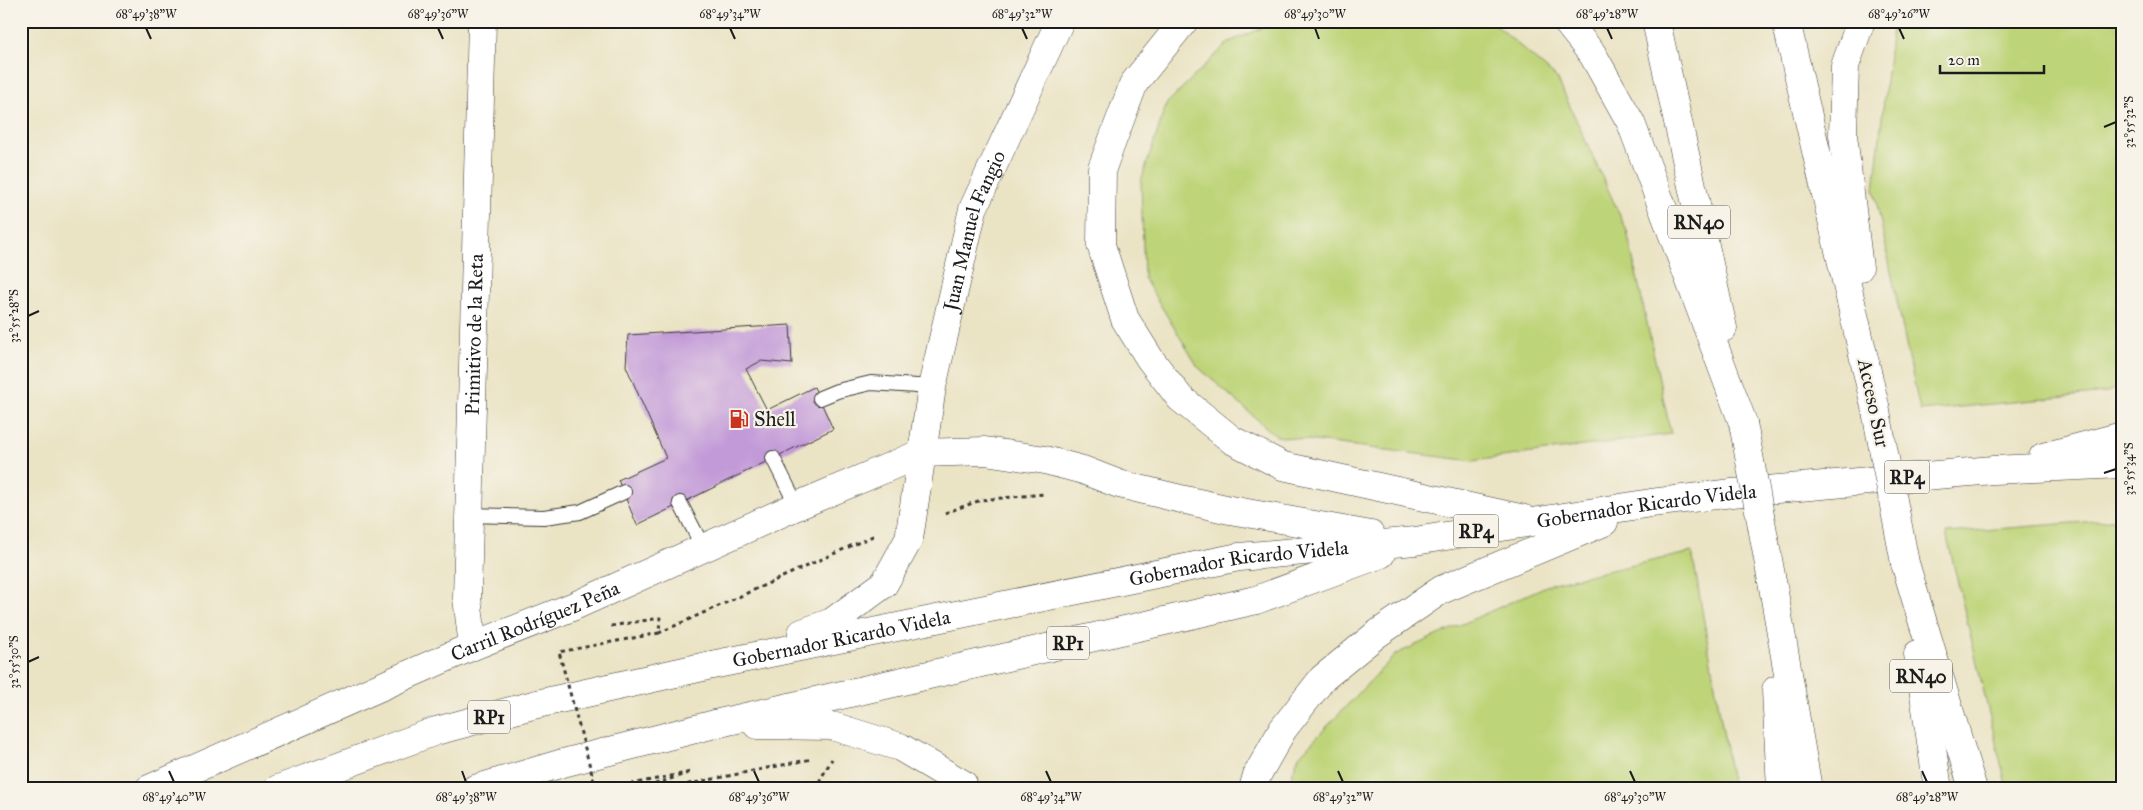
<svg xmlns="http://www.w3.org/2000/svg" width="2143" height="810" font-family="'IM FELL Great Primer',serif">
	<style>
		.grass { fill: #bed478; stroke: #6d784a }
		.building { fill: #c29ad8 }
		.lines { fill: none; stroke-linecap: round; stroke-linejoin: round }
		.service-casing { stroke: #3b3a35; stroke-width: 16 }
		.minor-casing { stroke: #3b3a35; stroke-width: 29 }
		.tertiary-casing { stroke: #3b3a35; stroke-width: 29 }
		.secondary-casing { stroke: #3b3a35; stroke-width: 29 }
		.motorway-casing { stroke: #3b3a35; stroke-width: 29 }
		.path { stroke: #3b3a35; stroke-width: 3; stroke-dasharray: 4 4; stroke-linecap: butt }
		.service { stroke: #fff; stroke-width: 14 }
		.minor { stroke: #fff; stroke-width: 28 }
		.tertiary { stroke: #fff; stroke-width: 28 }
		.secondary { stroke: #fff; stroke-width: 28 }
		.motorway { stroke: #fff; stroke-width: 28 }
		.motorway-bridge-casing { stroke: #3b3a35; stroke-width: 29; stroke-linecap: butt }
		.path-bridge { stroke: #3b3a35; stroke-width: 3; stroke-dasharray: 4 4; stroke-linecap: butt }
		.motorway-bridge { stroke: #fff; stroke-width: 28 }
		.ticks { fill: none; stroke: #1c1c1c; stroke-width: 2 }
		.labels { text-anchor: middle; stroke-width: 4.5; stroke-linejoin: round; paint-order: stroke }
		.shield { fill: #f7f3e8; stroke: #5e5c59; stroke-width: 1 }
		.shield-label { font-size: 19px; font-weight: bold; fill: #1c1c1c }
		.street-label { font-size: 20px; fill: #1c1c1c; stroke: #f7f3e8 }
		.poi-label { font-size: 20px; fill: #1c1c1c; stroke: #f7f3e8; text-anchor: start }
		.neatline { fill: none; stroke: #1c1c1c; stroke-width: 2 }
		.ticks-label { font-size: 12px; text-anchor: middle; fill: #1c1c1c }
	</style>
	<rect width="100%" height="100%" fill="#f7f3e8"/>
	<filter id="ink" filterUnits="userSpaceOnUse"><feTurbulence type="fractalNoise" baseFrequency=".02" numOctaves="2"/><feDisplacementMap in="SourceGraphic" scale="10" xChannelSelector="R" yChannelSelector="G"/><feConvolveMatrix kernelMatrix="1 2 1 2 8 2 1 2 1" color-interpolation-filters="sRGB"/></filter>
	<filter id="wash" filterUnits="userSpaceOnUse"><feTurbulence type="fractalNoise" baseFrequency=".0096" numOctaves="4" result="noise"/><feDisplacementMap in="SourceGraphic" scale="20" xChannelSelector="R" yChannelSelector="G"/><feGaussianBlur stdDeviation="1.12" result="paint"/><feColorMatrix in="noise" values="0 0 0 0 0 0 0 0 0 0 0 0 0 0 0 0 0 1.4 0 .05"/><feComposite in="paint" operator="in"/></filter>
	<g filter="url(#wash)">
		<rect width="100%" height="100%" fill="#eae3c4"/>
		<path class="grass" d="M1279,21H1491L1557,78L1627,231L1671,434L1473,461L1276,436L1198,367L1144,278L1141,181L1167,103L1229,42Z
			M1896,21H2122V385L2106,393L1920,411L1874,190L1892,27Z
			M2122,519V789H2007L1946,533Z
			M1692,552L1733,789H1286L1299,756L1396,654L1553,583Z"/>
		<g id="blocks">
			<path class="building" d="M790,325L792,364L761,361L746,369L767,410L814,387L833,429L637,525L618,480L666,458L626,366L628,335Z"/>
		</g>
	</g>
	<g filter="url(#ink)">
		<use href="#blocks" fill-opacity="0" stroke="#3b3a35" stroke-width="1"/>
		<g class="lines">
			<g class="service-casing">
				<path id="service" d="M820,398L837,391L871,383L932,387
					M773,458L797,506
					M680,503L704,549
					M469,515L544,517L580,512L624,492"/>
			</g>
			<g class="minor-casing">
				<g id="minor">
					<path id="s1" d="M473,646L467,598L482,21"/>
				</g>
			</g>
			<g class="tertiary-casing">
				<g id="tertiary">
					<path id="s2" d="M149,789L473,646L572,607L797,506L922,453"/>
				</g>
			</g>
			<g class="secondary-casing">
				<g id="secondary">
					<path id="s3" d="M922,453L932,387L973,209L1060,21"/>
				</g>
			</g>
			<g class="motorway-casing">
				<g id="motorway">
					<path d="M1184,21L1134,83L1102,168L1101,245L1125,319L1150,359L1180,398L1232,440L1283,466L1524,519"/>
					<path d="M1566,21L1593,55L1631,123L1743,423"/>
					<path d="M1656,21L1723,328"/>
					<path d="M1786,21L1875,406"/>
					<path d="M1859,268L1843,135L1845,66L1861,21"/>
					<path d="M2043,457L2122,436"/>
					<path d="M1905,563L1973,789"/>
					<path d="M1772,581L1808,789"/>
					<path d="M802,633L832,622L884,584L909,539L922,453L985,451L1045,460L1083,470L1119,484L1181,499L1230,510L1371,535"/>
					<path d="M1918,654L1938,789"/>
					<path d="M1776,690L1781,789"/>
					<path d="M757,725L832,726L900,747L963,784"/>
					<path id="s4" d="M278,789L436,731L537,704L707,666L1239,557L1415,541L1651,503L1732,493L1993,470L2122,464"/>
					<path d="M475,789L563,763L715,724L1256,600L1381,554"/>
					<path d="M1253,789L1257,775L1283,729L1323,678L1377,634L1441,590L1604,522"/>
				</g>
			</g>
			<path class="path" d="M945,513L981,500L1044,494
				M611,626L660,618L659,633L875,535
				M607,789L691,772L641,789
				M664,789L812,759
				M815,789L832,759"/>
			<use href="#service" class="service"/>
			<use href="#minor" class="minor"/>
			<use href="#tertiary" class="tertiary"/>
			<use href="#secondary" class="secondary"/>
			<use href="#motorway" class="motorway"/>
			<g class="motorway-bridge-casing">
				<path id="motorway-bridge" d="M1875,406L1905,563
					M1743,423L1772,581"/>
			</g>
			<path class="path-bridge" d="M596,789L559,652L659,633"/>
			<use href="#motorway-bridge" class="motorway-bridge"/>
		</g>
	</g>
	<path class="ticks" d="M146,28L151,39M438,28L443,39M730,28L735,39M1022,28L1027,39M1315,28L1319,39M1607,28L1612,39M1899,28L1904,39M2104,127L2116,122M28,316L39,311M2104,473L2116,469M28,662L39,657M169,771L174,782M462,771L466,782M754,771L759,782M1046,771L1051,782M1338,771L1343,782M1630,771L1635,782M1922,771L1927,782"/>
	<defs>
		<g id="fuel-bare" transform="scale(1.5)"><path d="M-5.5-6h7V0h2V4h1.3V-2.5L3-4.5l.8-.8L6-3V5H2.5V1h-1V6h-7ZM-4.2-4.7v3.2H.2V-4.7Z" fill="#c8321e" stroke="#f7f3e8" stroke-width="2.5" paint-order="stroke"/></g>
	</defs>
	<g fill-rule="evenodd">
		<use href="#fuel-bare" x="739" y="419"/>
	</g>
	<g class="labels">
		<g class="shield">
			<rect x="1668" y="205.5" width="62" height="33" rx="4"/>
			<rect x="1884.5" y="460.5" width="45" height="33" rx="4"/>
			<rect x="1453.5" y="514.5" width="45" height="33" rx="4"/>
			<rect x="1047" y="626.5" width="42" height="33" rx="4"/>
			<rect x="1890" y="659.5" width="62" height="33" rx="4"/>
			<rect x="468" y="700.5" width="42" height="33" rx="4"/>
		</g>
		<g class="shield-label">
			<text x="1699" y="229">RN40</text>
			<text x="1907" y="484">RP4</text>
			<text x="1476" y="538">RP4</text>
			<text x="1068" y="650">RP1</text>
			<text x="1921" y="683">RN40</text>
			<text x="489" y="724">RP1</text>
		</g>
		<g class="street-label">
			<text dy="7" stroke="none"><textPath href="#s3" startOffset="229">Juan Manuel Fangio</textPath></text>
			<text dy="7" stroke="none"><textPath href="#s1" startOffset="312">Primitivo de la Reta</textPath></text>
			<text transform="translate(1874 403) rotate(78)" y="7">Acceso Sur</text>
			<text dy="7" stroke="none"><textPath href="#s4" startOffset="1401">Gobernador Ricardo Videla</textPath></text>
			<text dy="7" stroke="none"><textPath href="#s4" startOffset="989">Gobernador Ricardo Videla</textPath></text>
			<text dy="7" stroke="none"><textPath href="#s2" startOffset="421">Carril Rodríguez Peña</textPath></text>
			<text dy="7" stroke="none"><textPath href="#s4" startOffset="584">Gobernador Ricardo Videla</textPath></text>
		</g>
		<g class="poi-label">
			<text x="754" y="426">Shell</text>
		</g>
	</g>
	<rect width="2143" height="810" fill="none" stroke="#f7f3e8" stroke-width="55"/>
	<path d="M1940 65v8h104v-8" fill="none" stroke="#1c1c1c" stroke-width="2.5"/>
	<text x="1948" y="65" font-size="15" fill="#1c1c1c" stroke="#f7f3e8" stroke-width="4" paint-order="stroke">20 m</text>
	<rect x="28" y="28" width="2088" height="754" class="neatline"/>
	<g class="ticks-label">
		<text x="146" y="18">68°49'38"W</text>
		<text x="438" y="18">68°49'36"W</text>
		<text x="730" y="18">68°49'34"W</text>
		<text x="1022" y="18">68°49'32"W</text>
		<text x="1315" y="18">68°49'30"W</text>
		<text x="1607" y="18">68°49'28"W</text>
		<text x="1899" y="18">68°49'26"W</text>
		<text transform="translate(2129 122) rotate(-90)" y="4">32°55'32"S</text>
		<text transform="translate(14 316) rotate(-90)" y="4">32°55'28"S</text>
		<text transform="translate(2129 469) rotate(-90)" y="4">32°55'34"S</text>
		<text transform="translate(14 662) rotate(-90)" y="4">32°55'30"S</text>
		<text x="174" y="801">68°49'40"W</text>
		<text x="466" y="801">68°49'38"W</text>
		<text x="759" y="801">68°49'36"W</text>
		<text x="1051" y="801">68°49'34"W</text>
		<text x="1343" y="801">68°49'32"W</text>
		<text x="1635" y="801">68°49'30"W</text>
		<text x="1927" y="801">68°49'28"W</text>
	</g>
</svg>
